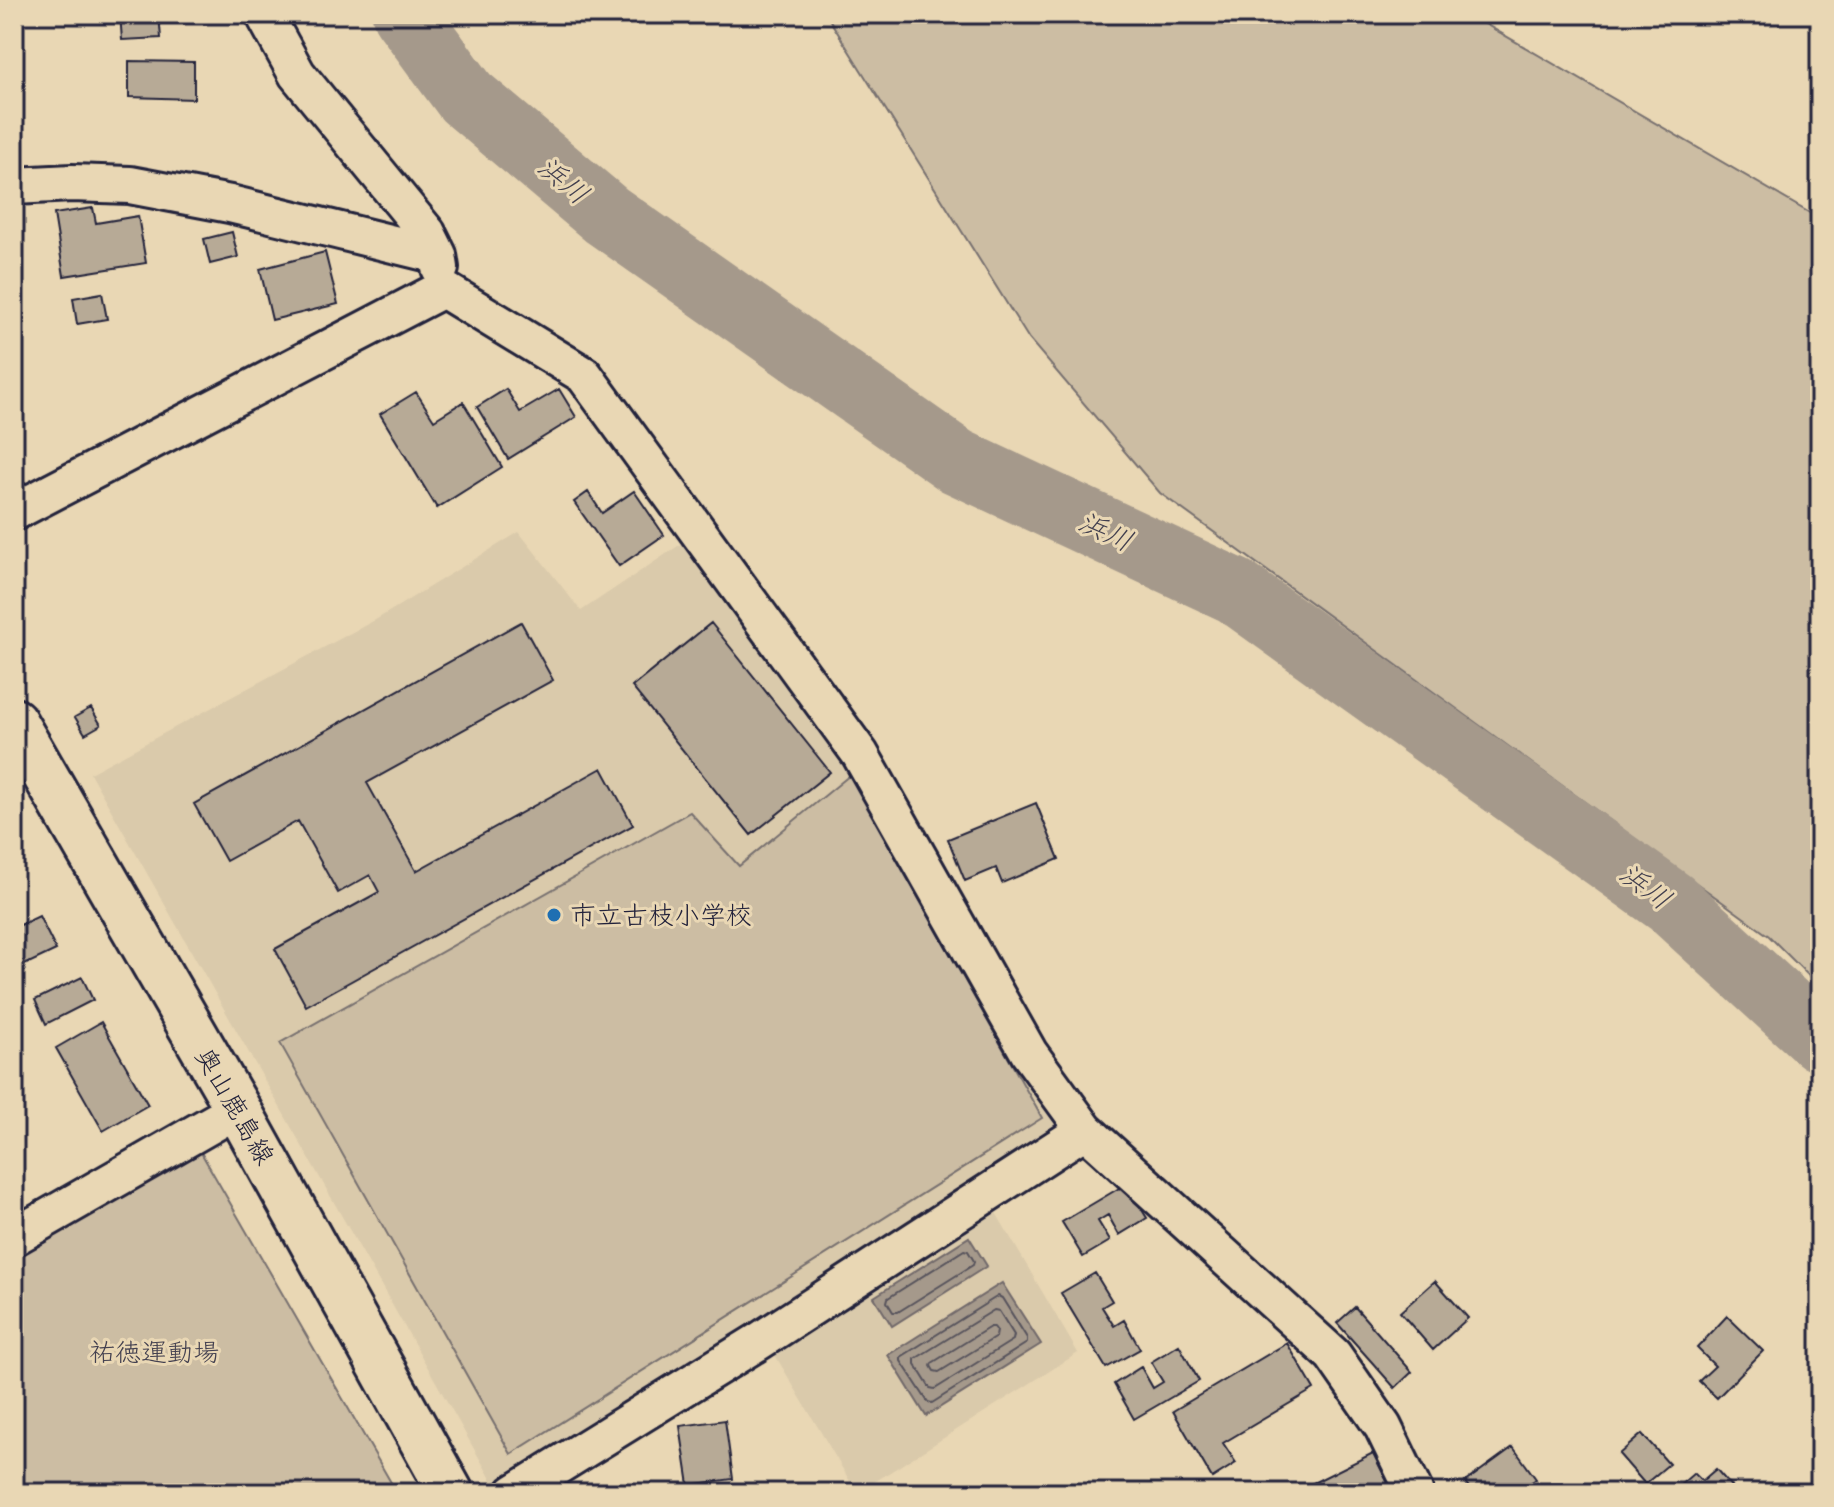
<svg xmlns="http://www.w3.org/2000/svg" width="1834" height="1507" font-family="Sriracha,'Klee One',sans-serif">
	<style>
		.built { fill: #dacaab }
		.green { fill: #ccbda3; stroke: #77706f; stroke-width: 2 }
		.water { fill: #a5998b; stroke: #71696b; stroke-width: 2 }
		.lines { fill: none; stroke-linecap: round; stroke-linejoin: round }
		.shore { stroke: #56525b; stroke-width: 2 }
		.river { stroke: #a5998b; stroke-width: 66 }
		.building { fill: #b7aa96; stroke: #22223b; stroke-width: 2 }
		.street-casing { stroke: #22223b; stroke-width: 42 }
		.secondary-casing { stroke: #22223b; stroke-width: 50 }
		.street { stroke: #e9d7b4; stroke-width: 36 }
		.secondary { stroke: #e9d7b4; stroke-width: 44 }
		.poi-dot { fill: #1f6fb2; stroke: #e9d7b4; stroke-width: 3 }
		.labels { text-anchor: middle; stroke-width: 6; stroke-linejoin: round; paint-order: stroke }
		.poi-label { font-size: 26px; fill: #22223b; stroke: #e9d7b4; text-anchor: start }
		.street-label { font-size: 26px; fill: #22223b; stroke: #e9d7b4 }
		.park-label { font-size: 26px; fill: #444150; stroke: #e9d7b4 }
		.water-label { font-size: 28px; font-style: italic; fill: #43404f; stroke: #e9d7b4 }
	</style>
	<rect width="100%" height="100%" fill="#e9d7b4"/>
	<filter id="ink" filterUnits="userSpaceOnUse"><feTurbulence type="fractalNoise" baseFrequency=".0125" numOctaves="2"/><feDisplacementMap in="SourceGraphic" scale="16" xChannelSelector="R" yChannelSelector="G"/><feConvolveMatrix kernelMatrix="1 2 1 2 8 2 1 2 1" color-interpolation-filters="sRGB"/></filter>
	<g filter="url(#ink)">
		<path class="built" d="M519,532L581,611L684,542L851,760L1017,1058L1058,1126L978,1182L1078,1353L857,1493L756,1323L494,1484L90,773L377,619Z"/>
		<path class="green" d="M826,14H1468L1820,219V987L1769,936L1160,493L1029,339Z
			M850,775L1042,1118L511,1454L280,1043L690,812L739,866Z
			M199,1149L397,1493H14V1257Z"/>
		<path class="water" d="M969,1237L987,1266L892,1326L874,1297Z
			M1002,1283L1041,1344L926,1416L888,1355Z"/>
		<g class="lines">
			<path class="shore" d="M964,1250L968,1251L974,1261L973,1265L898,1312H893L887,1302L888,1298Z
				M998,1296L1002,1298L1027,1338V1343L932,1403L928,1402L901,1361V1357Z
				M994,1310L999,1311L1014,1335L1013,1340L935,1389L930,1388L915,1364V1359Z
				M990,1327H994L997,1331L996,1337L939,1372L934,1371L931,1366L932,1363Z"/>
			<path class="river" d="M405,14L466,97L606,215L956,461L1235,591L1671,903L1820,1039"/>
		</g>
		<path class="building" d="M120,14H159L161,38L122,40Z
			M129,61L194,62V99L129,97Z
			M93,208L96,223L138,216L146,263L64,276L54,214Z
			M232,232L238,257L210,264L204,239Z
			M325,252L338,304L272,320L260,269Z
			M102,293L107,319L77,324L73,298Z
			M506,389L520,412L559,389L576,417L508,459L477,407Z
			M416,392L434,420L463,402L502,467L437,508L380,414Z
			M634,491L664,535L619,566L574,502L588,492L602,513Z
			M521,622L553,680L367,783L416,871L602,768L633,825L306,1006L275,949L379,892L370,875L338,893L298,821L226,861L194,804Z
			M711,623L830,772L751,835L632,687Z
			M91,708L101,725L85,734L75,717Z
			M1036,803L1059,859L1002,883L996,868L965,881L948,839Z
			M39,916L56,950L14,970V928Z
			M82,977L93,1000L46,1024L35,1000Z
			M101,1022L148,1105L103,1131L56,1048Z
			M1126,1184L1147,1218L1119,1235L1108,1215L1098,1221L1110,1241L1083,1257L1062,1222Z
			M1095,1273L1112,1301L1102,1307L1114,1326L1124,1320L1140,1349L1106,1368L1061,1293Z
			M1435,1281L1468,1318L1433,1350L1400,1312Z
			M1355,1307L1412,1372L1395,1388L1337,1323Z
			M1727,1316L1763,1351L1717,1398L1699,1381L1715,1366L1697,1348Z
			M1287,1343L1314,1389L1223,1443L1236,1463L1212,1478L1173,1411Z
			M1179,1345L1199,1381L1134,1419L1114,1384L1141,1367L1153,1388L1163,1382L1151,1362Z
			M725,1420L733,1479L689,1485L680,1426Z
			M1642,1434L1669,1464L1645,1484L1619,1454Z
			M1513,1447L1536,1479L1516,1493H1473L1465,1482Z
			M1373,1453L1393,1493H1293Z
			M1716,1469L1737,1493H1671L1694,1473L1702,1481Z"/>
		<g class="lines">
			<g class="street-casing">
				<path id="street" d="M264,14L297,74L427,233L438,255L440,268
					M14,186L72,183L130,185L230,204L438,255
					M443,289L584,375L860,754L1029,1053L1085,1130L1333,1355L1383,1427L1415,1493
					M14,512L443,289
					M14,1237L238,1109
					M514,1493L761,1340L1085,1130"/>
			</g>
			<g class="secondary-casing">
				<path id="secondary" d="M14,721L238,1109L451,1493"/>
			</g>
			<use href="#street" class="street"/>
			<use href="#secondary" class="secondary"/>
		</g>
	</g>
	<circle class="poi-dot" cx="554" cy="915" r="8"/>
	<g class="labels">
		<g class="poi-label">
			<text x="570" y="924">市立古枝小学校</text>
		</g>
		<g class="street-label">
			<text transform="translate(235 1106) rotate(60)" y="9">奥山鹿島線</text>
		</g>
		<g class="park-label">
			<text x="154" y="1361">祐徳運動場</text>
		</g>
		<g class="water-label">
			<text transform="translate(564 180) rotate(40)" y="10">浜川</text>
			<text transform="translate(1106 531) rotate(25)" y="10">浜川</text>
			<text transform="translate(1646 886) rotate(37)" y="10">浜川</text>
		</g>
	</g>
	<rect width="1834" height="1507" fill="none" stroke="#e9d7b4" stroke-width="48"/>
	<rect x="24" y="24" width="1786" height="1459" fill="none" stroke="#22223b" stroke-width="3" filter="url(#ink)"/>
</svg>
